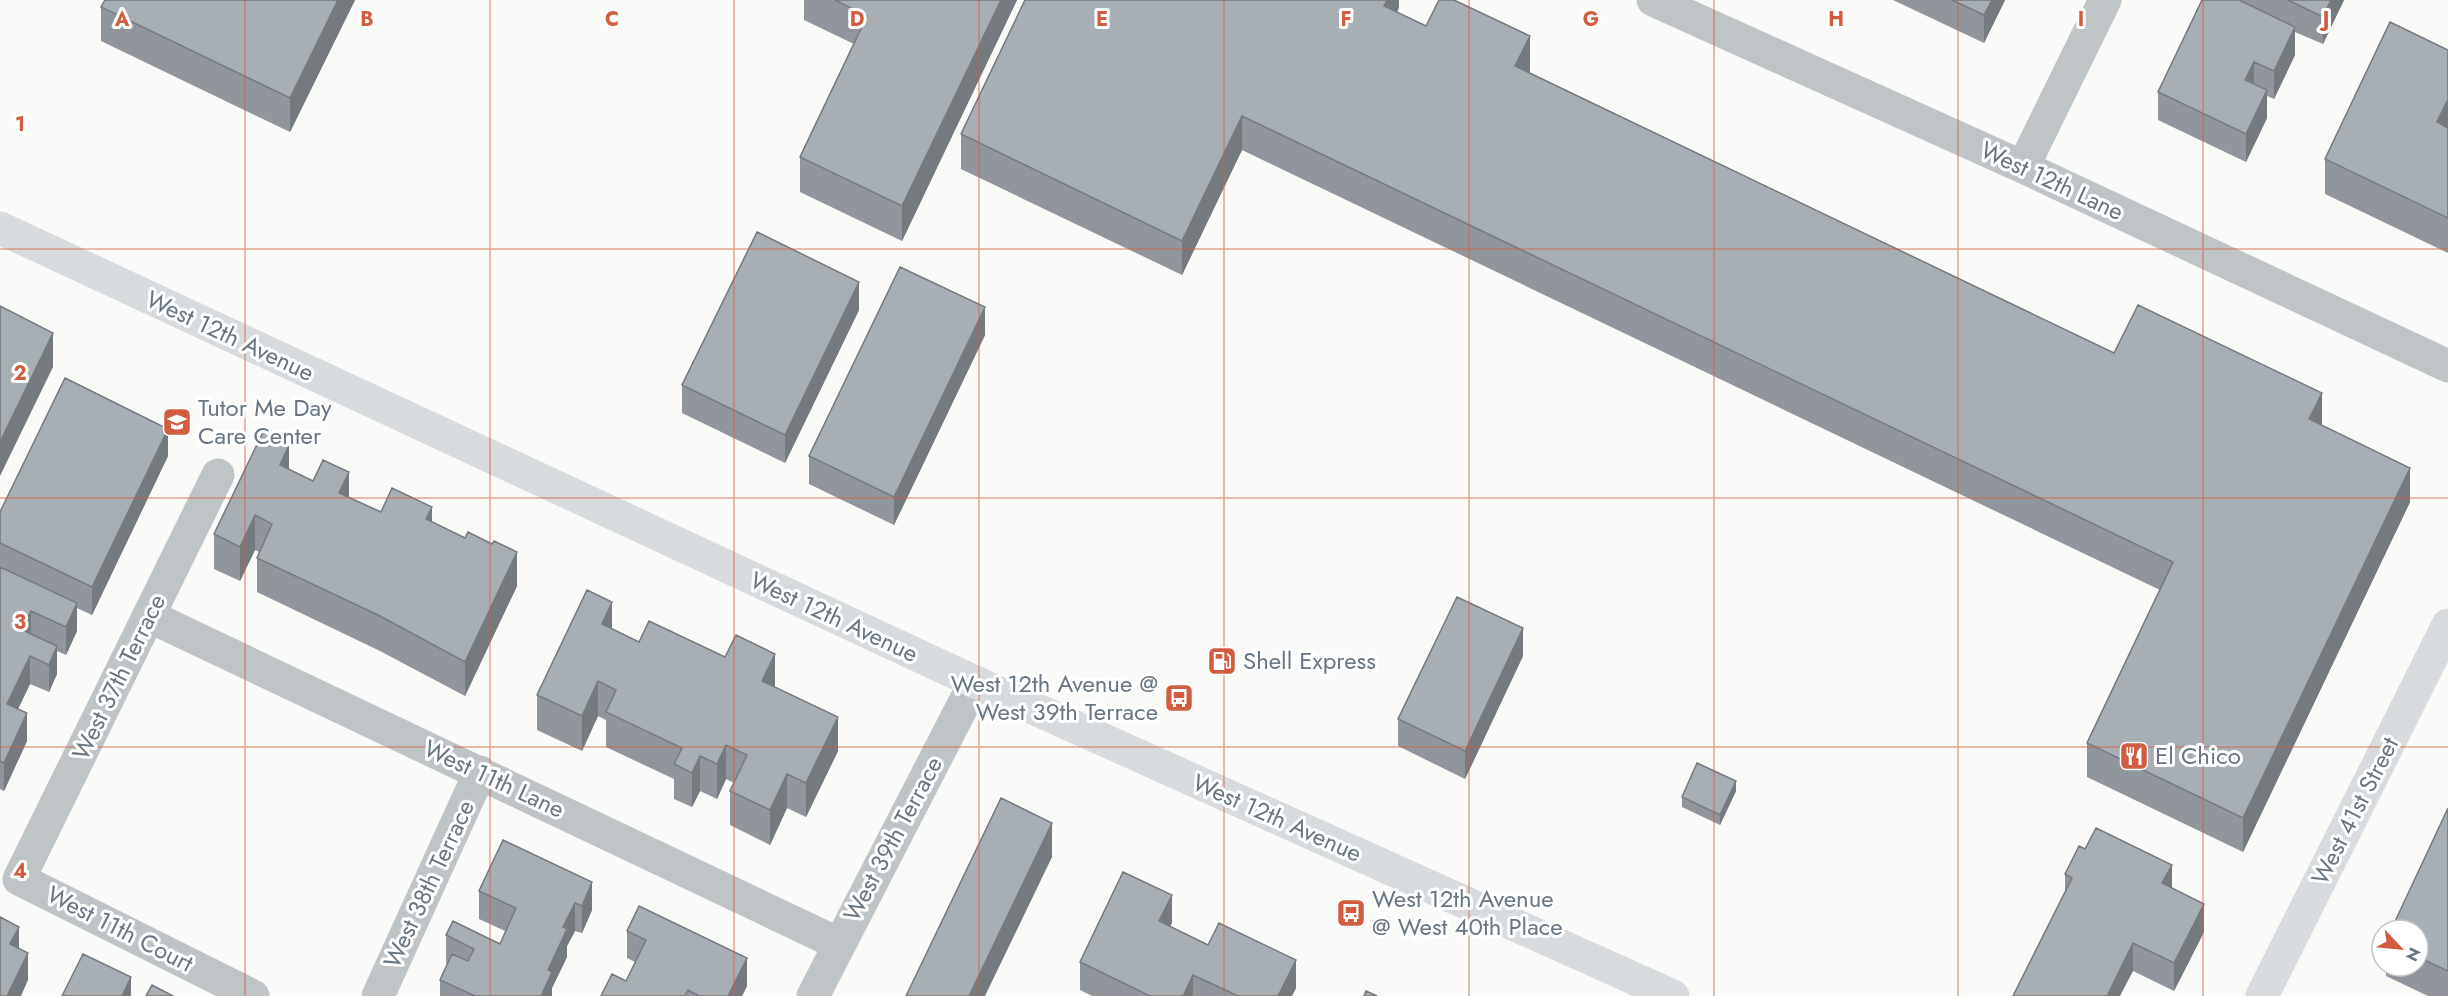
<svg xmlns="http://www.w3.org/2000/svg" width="2448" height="996" font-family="Jost,sans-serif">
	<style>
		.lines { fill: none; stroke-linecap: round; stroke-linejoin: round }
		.street { stroke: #bfc4c7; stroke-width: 33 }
		.secondary { stroke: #d8dbde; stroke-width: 33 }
		.wall { fill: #90969b }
		.shaded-wall { fill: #757a7e }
		.building { fill: #a7afb4; stroke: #757a7e; stroke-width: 1.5 }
		.grid { fill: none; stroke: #d25c3f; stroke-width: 1.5; stroke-opacity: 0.55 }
		.labels { text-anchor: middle; stroke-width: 6; stroke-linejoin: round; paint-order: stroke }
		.street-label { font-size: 24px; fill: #677680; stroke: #fff }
		.poi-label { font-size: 24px; fill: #677680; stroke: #fff; text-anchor: start }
		.grid-label { font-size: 20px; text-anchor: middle; font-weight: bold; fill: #d25c3f; stroke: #fff; stroke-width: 6; stroke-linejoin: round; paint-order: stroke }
	</style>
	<rect width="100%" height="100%" fill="#fafaf8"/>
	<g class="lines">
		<path class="street" d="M1653,0L2023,167L2448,366
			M2023,167L2105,0
			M218,475L19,879L253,996
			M149,616L839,944
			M378,996L480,772
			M813,996L975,682"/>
		<path class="secondary" d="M0,228L975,682L1673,996
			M2262,996L2448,625"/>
	</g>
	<path class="wall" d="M355,0L290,132L101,41V7Z
		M804,0H1017L902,241L800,192V157L854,44L804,20Z
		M1399,0V7L1397,13L1426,26L1530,71L1529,72L2114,353L2322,425L2410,502L2243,852L2087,777V743L2160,590L1242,150L1182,275L961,169V134Z
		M1893,0H2005L1984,43Z
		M2202,0H2344L2323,44L2295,32V55L2274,99L2267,96V118L2246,162L2158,120V92Z
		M2448,50V253L2325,194V159Z
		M859,310L785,463L682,413V385Z
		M985,335L894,525L809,484V456Z
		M168,456L92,615L77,608V631L66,655L57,651V674L49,692L30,684L18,709L27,741L4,791L0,789V512Z
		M289,470L381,512L432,522L517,586L465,696L380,651L257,592V558L259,552L255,550L240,581L214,569V534Z
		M612,629L639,642L775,687L838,751L806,817L787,808L770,845L730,825V791L734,783L726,779L717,799L700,791L692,807L674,799V779L606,747V720L598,716L582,751L537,730V695Z
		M1523,656L1465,779L1398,746V719Z
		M1736,791L1720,825L1682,807V797Z
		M2448,808V996H2428L2386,976V966H2418V930Z
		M503,840L592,910L582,933L575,931L567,946V957L552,988V996H440V980L447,964L446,963V935L500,944L505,931L479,919V891Z
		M2065,874L2172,887L2204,932L2174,991L2133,971L2065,892Z
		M1172,923L1170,926L1296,988L1292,996H1092L1080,990V962Z
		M627,931L747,986L742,996H601L626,981L635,962L627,958Z"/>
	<path class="shaded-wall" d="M338,0H355L290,132V98Z
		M1001,0H1017L902,241V206Z
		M1387,0H1399V7L1384,41V6Z
		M1992,0H2005L1984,43V15Z
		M2331,0H2344L2323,44V17Z
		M2295,27V55L2274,99V71Z
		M1530,36V71L1515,100V66Z
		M2254,62V89L2245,80Z
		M2267,90V118L2246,162V134Z
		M2448,99V133L2437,122Z
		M1242,116V150L1182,275V241Z
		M859,282V310L785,463V435Z
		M985,307V335L894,525V497Z
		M53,333V367L0,476V442Z
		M2322,393V428L2309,419Z
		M168,429V456L92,615V587Z
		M289,445V479L280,465Z
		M2410,468V502L2243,852V818Z
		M349,472V507L339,493Z
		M432,507V541L426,519Z
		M255,515V550L240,581V547Z
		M517,552V586L465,696V662Z
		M612,602V636L602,624Z
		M77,603V631L66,655V627Z
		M31,611V639L22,630Z
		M1523,628V656L1465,779V751Z
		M57,646V674L49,692V665Z
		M775,654V688L762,681Z
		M30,656V684L7,732V704Z
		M598,681V716L582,751V716Z
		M27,713V741L4,791V763Z
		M838,717V751L806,817V783Z
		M726,745V779L717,799V764Z
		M700,756V791L692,807V773Z
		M787,774V808L770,845V810Z
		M1736,781V791L1720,825V815Z
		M1052,823V857L985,996H969Z
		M2172,865V893L2162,883Z
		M592,882V910L582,933V906Z
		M1172,895V923L1159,949V921Z
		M575,903V931L567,946V957L552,988V996H541L548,970L563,927Z
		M2204,904V932L2174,991V963Z
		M19,927V955L10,944Z
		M2133,943V971L2120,996H2107Z
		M28,953V980L21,996H7Z
		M747,958V986L742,996H728Z
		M1296,960V988L1292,996H1278Z
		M1193,975V996H1183Z
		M131,977V996H122Z"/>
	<path class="building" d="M105,0H338L290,98L101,7Z
		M835,0H1001L902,206L800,157L867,16Z
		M1025,0H1387L1384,6L1426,26L1439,0H1454L1530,36L1515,66L2114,353L2138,305L2322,393L2309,419L2410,468L2243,818L2087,743L2173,562L1242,116L1182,241L961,134Z
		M1952,0H1992L1984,15Z
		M2202,0H2239L2295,27L2274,71L2254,62L2245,80L2267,90L2246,134L2158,92Z
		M2288,0H2331L2323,17Z
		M2390,22L2448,50V99L2437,122L2448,128V218L2325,159Z
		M757,232L859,282L785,435L682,385Z
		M900,267L985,307L894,497L809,456Z
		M0,306L53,333L0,442Z
		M65,378L168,429L92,587L0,543V512Z
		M263,432L289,445L280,465L313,481L323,460L349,472L339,493L381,512L392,488L432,507L426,519L465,538L468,532L492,544L494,541L517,552L465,662L380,616L257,558L272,524L255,515L240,547L214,534Z
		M0,567L77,603L66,627L31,611L22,630L57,646L49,665L30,656L7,704L27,713L4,763L0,761Z
		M587,590L612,602L602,624L639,642L649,621L725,657L736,635L775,654L762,681L838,717L806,783L787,774L770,810L730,791L747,755L726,745L717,764L700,756L692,773L674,764L682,748L606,712L616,690L598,681L582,716L537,695Z
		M1457,597L1523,628L1465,751L1398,719Z
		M1697,763L1736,781L1720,815L1682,797Z
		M1001,798L1052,823L969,996H906Z
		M2448,808V971L2418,957V930H2391Z
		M2096,828L2172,865L2162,883L2204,904L2174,963L2133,943L2107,996H2013L2072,878L2065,874L2079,846L2085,849Z
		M503,840L592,882L582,906L575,903L563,927L567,929L548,970L552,972L541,996H475L440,980L452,954L468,961L474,949L446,935L453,921L500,944L516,908L479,891Z
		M1123,872L1172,895L1159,921L1208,945L1219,923L1296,960L1278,996H1238L1193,975L1183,996H1150L1080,962Z
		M639,906L747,958L728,996H699L688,990L685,996H601L612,974L626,981L646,940L627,931Z
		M0,917L19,927L10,944L28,953L7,996H0Z
		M83,954L131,977L122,996H62Z
		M152,985L173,996H146Z
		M1366,991L1377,996H1364Z"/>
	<path class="grid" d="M245,0V996M490,0V996M734,0V996M979,0V996M1224,0V996M1469,0V996M1714,0V996M1958,0V996M2203,0V996M0,249H2448M0,498H2448M0,747H2448"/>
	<defs>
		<g id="school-square" transform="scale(1.5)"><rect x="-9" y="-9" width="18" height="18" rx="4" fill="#d25c3f" stroke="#fff"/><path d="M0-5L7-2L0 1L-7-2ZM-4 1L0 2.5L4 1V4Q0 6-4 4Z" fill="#fff"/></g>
		<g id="fuel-square" transform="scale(1.5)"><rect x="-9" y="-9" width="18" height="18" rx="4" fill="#d25c3f" stroke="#fff"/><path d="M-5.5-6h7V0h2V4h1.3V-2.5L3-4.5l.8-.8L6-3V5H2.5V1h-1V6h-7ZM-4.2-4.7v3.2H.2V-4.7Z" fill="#fff"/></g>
		<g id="bus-square" transform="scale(1.5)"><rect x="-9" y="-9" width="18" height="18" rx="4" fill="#d25c3f" stroke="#fff"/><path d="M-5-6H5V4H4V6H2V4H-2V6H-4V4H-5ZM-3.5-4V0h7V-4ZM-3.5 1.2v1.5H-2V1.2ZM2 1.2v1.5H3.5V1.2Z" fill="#fff"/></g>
		<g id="restaurant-square" transform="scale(1.5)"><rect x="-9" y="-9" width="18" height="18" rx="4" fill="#d25c3f" stroke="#fff"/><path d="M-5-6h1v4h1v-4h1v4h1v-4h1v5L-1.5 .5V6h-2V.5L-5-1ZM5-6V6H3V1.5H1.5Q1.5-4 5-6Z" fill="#fff"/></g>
	</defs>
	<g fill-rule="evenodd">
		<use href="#school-square" x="177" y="422"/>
		<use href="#fuel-square" x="1222" y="661"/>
		<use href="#bus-square" x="1179" y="698"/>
		<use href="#restaurant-square" x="2134" y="756"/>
		<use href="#bus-square" x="1351" y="913"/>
	</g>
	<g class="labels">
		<g class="street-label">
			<text transform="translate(2052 181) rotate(25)" y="8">West 12th Lane</text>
			<text transform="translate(230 336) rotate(25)" y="8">West 12th Avenue</text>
			<text transform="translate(834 617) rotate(25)" y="8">West 12th Avenue</text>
			<text transform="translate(119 677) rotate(-64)" y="8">West 37th Terrace</text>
			<text transform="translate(494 779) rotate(25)" y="8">West 11th Lane</text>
			<text transform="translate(2355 811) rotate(-63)" y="8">West 41st Street</text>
			<text transform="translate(1277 818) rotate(24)" y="8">West 12th Avenue</text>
			<text transform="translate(893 839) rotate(-62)" y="8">West 39th Terrace</text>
			<text transform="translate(429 884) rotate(-65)" y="8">West 38th Terrace</text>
			<text transform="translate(120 929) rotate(27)" y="8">West 11th Court</text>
		</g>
		<g class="poi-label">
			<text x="198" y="416">Tutor Me Day<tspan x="198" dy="28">Care Center</tspan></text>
			<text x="1243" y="669">Shell Express</text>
			<text x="1158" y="692" text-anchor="end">West 12th Avenue @<tspan x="1158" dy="28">West 39th Terrace</tspan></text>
			<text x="2155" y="764">El Chico</text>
			<text x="1372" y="907">West 12th Avenue<tspan x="1372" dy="28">@ West 40th Place</tspan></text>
		</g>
	</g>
	<g class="grid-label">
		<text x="122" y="26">A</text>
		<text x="367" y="26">B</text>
		<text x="612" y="26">C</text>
		<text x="857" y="26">D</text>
		<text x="1102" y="26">E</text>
		<text x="1346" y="26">F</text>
		<text x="1591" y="26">G</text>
		<text x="1836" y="26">H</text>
		<text x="2081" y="26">I</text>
		<text x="2326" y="26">J</text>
		<text x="20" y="131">1</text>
		<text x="20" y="380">2</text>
		<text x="20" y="629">3</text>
		<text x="20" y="878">4</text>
	</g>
	<g transform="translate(2400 948) rotate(116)"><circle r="28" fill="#ffffff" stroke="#c2c8cc" stroke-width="1.5"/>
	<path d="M0-4.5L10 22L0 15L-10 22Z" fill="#d25c3f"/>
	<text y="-9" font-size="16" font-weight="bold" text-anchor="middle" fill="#677680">N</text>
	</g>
</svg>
